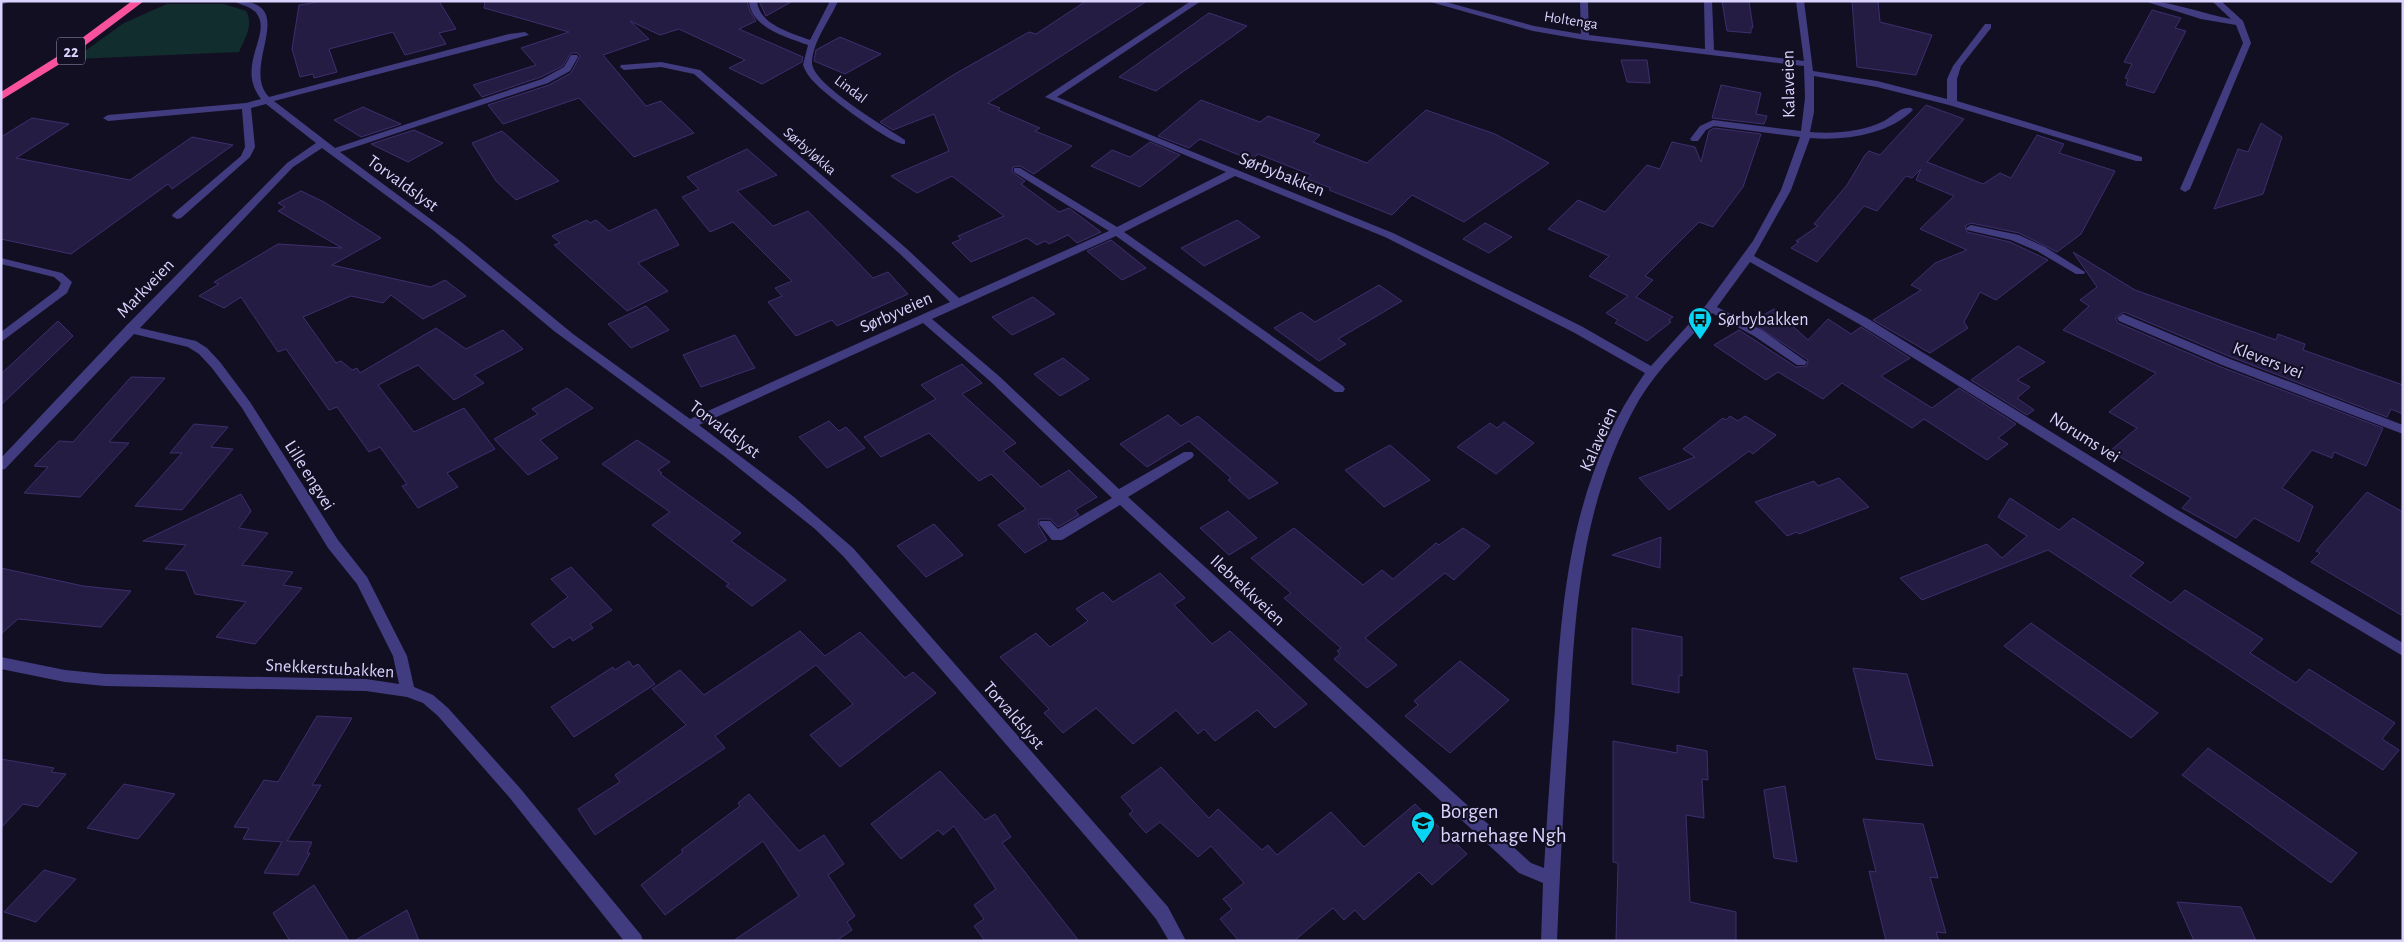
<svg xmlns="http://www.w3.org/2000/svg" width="2404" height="942" font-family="'Alegreya Sans',sans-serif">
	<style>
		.green { fill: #122d2d }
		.building { fill: #251c43; stroke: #3d2f6e }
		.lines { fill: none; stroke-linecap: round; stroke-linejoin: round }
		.minor { fill: #413c80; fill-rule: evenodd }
		.highway { fill: #f9529d; fill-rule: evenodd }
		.labels { text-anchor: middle; stroke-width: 4.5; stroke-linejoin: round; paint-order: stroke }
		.far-street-label { font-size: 15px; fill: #d9d3fd; stroke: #130f23 }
		.shield { fill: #130f23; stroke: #9e98bc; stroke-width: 1 }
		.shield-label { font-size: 16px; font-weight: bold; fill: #d9d3fd }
		.street-label { font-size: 18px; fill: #d9d3fd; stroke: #130f23 }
		.poi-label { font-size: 18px; fill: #d9d3fd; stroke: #130f23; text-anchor: start }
		.near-poi-label { font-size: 21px; fill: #d9d3fd; stroke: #130f23; text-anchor: start }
	</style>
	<rect width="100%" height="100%" fill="#130f23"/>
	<path class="green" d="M167,4H224L246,11C254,25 245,38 239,52L74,59L124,23Z"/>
	<path class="building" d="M324,1H439L456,29L439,33L446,44L405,55L393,32L329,49L337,72L314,78L313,74L300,77L292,49L299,5Z
		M485,1H747L750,11L756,21L739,29L803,57L802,62L762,84L729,68L745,60L679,29L660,35L630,21L649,39L603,55L646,106L661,101L694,133L634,157L579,98L503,124L488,105L549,85L571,73L580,56L577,53H571L563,66L541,77L482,97L473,85L536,65L521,48L569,32L484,8Z
		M759,1H793L766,16Z
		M1086,1H1147L988,103L1000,108L998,110L1040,128L1035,131L1072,146L1034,174L1020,166L1013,167L1012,172L1025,181L1021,184L1059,212L1069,208L1101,232L1077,243L1068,235L1049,244L1045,241L1037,245L1027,238L971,262L952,243L961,239L958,236L1004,216L952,176L917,193L891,176L949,151L934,114L893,130L880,122L953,75L1029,32L1036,34Z
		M1722,1H1749L1753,28H1751V33L1727,31Z
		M1852,1H1878L1880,22L1932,35L1916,75L1857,67Z
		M2152,10L2181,18L2175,28L2186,31L2154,93L2126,85L2128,79L2125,78L2132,64L2124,62Z
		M1209,13L1247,26L1156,91L1119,77Z
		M840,37L881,54L845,74L814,61L816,50Z
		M1621,60H1647L1650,83L1627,82Z
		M1721,85L1761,93L1756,114L1767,116L1764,124L1712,118Z
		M1201,100L1260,122L1268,116L1320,135L1313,142L1367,163L1426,110L1495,134L1549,163L1464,222L1412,195L1392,215L1329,190L1331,188L1307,179L1311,175L1258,154L1251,160L1200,139L1189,148L1158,136Z
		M1926,105L1964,119L1927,162L1983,184L2000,173L2011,178L2037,135L2064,144L2059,153L2115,171L2081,234L2057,252L2019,233L1971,223L1965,226L1967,232L2010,242L2048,260L1996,300L1980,292L1964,322L1968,328L1930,353L1873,320L1921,290L1911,285L1935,263L1967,250L1920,229L1954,196L1916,180L1921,169L1912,178L1906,176L1877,211L1864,206L1817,262L1791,248L1799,242L1796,241L1818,226L1814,224L1847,185L1865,155L1869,151L1880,155Z
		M363,107L401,124L361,137L334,120Z
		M32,118L69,124L16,158L130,180L192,137L233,145L172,189L168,184L71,254L1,239V137Z
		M2261,123L2282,137L2263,194L2214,209L2238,149L2248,152Z
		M1714,128L1761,134L1743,187L1713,227L1699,222L1645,276L1653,280L1636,297L1673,317L1669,320L1671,322L1647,341L1615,323L1618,320L1606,313L1628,296L1589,276L1609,256L1548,229L1578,200L1605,212L1647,165L1660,169L1672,142L1695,147L1701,162L1709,131Z
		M414,130L443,143L408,162L371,144Z
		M502,131L559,181L516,200L496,181L472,143Z
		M1150,142L1180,155L1140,187L1091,166L1112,150L1130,157Z
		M747,149L777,175L737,191L773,226L808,211L873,278L888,272L908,294L837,326L832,320L796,336L768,302L782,296L775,288L792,281L733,222L710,232L682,197L699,189L687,177Z
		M301,191L324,202L381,238L332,265L431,287L445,280L466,296L423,319L391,295L383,303L351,296L303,317L336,363L341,361L352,370L357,368L360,373L436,328L466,349L503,330L523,349L474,375L484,383L454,400L418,365L378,385L414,432L464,408L495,449L447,473L458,487L418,508L402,486L407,484L380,447L369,452L337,407L329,410L286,349L278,352L241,297L224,308L199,296L219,284L214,282L278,244L342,248L278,211L285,207L278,203Z
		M656,209L679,245L638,263L668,291L627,311L554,245L560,243L552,236L587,220L590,223L596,220L609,231Z
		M1237,220L1260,237L1204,266L1181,248Z
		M1485,223L1512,237L1489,253L1463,239Z
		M1111,240L1146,268L1122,280L1087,251Z
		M2073,252L2135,290L2276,340L2278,334L2305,344L2303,350L2403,385V414L2391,409L2387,417L2231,357L2124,312L2115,318L2118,323L2221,367L2383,428L2366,466L2334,452L2332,458L2312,450L2282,488L2313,506L2299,542L2254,518L2236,538L2182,508L2191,498L2110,451L2137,428L2109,412L2156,373L2063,330L2089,306L2080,300L2097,287Z
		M1379,285L1402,301L1338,339L1346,344L1319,361L1274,328L1301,312L1315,322Z
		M1033,297L1055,314L1012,335L992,317Z
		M646,306L669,330L631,348L608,324Z
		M1774,309L1808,340L1828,319L1851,334L1861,327L1910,358L1881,376L1932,408L1959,388L2016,424L1998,438L2008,444L1987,460L1924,419L1912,428L1842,383L1823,399L1778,372L1766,380L1714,345L1739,330L1796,367L1807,366L1808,360L1751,322Z
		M58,321L73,336L1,405V374Z
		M735,335L755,368L701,387L683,355Z
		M2018,346L2045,362L2017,380L2030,387L2017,398L2034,410L2027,415L1971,380Z
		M1063,358L1089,379L1060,396L1034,374Z
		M962,364L982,383L962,394L1016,443L1003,451L1041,487L1069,470L1097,497L1075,510L1079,515L1058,527L1050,519H1039L1038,525L1047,540L1025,553L998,525L1026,509L991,474L979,481L929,433L881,457L864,437L936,399L921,385Z
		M131,377L165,378L109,442L129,443L80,497L24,493L48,467L34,466L59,441L73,442Z
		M567,388L593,408L540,440L558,458L528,475L494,439L538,414L532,409Z
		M1168,415L1181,426L1198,416L1278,483L1249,499L1228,480L1231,478L1189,441L1147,467L1120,444Z
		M1730,416L1738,421L1745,416L1776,435L1753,454L1749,451L1669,510L1639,478L1695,457L1683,449L1723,418L1726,420Z
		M829,421L839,431L846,427L865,448L827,468L799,437Z
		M1504,422L1534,443L1496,474L1457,447L1490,423L1497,428Z
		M194,424L228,427L211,447L233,449L182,510L135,506L182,453H170Z
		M637,440L670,462L658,470L662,473L660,474L741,533L731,541L786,580L752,606L726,586L729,584L652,525L670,512L602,464Z
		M1390,445L1430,480L1384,507L1345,470Z
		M1839,478L1869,507L1799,534L1797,532L1787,536L1755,502L1814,481L1818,486Z
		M2367,492L2403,512V616L2311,562L2320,553L2316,551Z
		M241,494L251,511L239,528L268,533L242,565L293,572L283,585L302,588L255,644L216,637L246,602L195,594L186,571L165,569L186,545L143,541Z
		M2010,498L2059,530L2073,518L2144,563L2130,576L2171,603L2185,590L2263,639L2250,653L2296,683L2309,669L2395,723L2382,739L2399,750L2383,770L2048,550L1922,600L1900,578L1987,544L2002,558L2027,536L1998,517Z
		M1228,511L1257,538L1229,555L1200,528Z
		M934,524L963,555L926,577L897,546Z
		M1294,528L1363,585L1382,570L1393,579L1436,543L1439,545L1463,528L1490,546L1454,580L1445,573L1365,638L1397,665L1367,688L1334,659L1340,654L1337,651L1341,648L1284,598L1291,593L1251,558Z
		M1661,537L1660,568L1612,555Z
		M571,567L612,610L590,624L593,628L573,641L570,637L553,648L531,624L568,597L551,579Z
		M1,568L83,586L131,591L101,627L18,619L1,634Z
		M1160,573L1185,598L1174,605L1212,644L1230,631L1307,704L1275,728L1257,710L1215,741L1204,729L1198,734L1176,710L1133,744L1096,708L1063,733L1044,713L1049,709L1000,657L1036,633L1050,647L1088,621L1076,609L1103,592L1113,602Z
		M2031,623L2158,713L2131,738L2004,646Z
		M1632,628L1682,637V676L1679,675V693L1632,684Z
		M800,631L825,656L860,632L905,678L913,672L936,693L840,767L810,735L853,704L816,665L715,736L725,748L595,835L578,809L620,782L615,775L686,725L652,689L680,670L704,695Z
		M629,661L633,667L638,664L655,684L574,737L551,707L613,667L615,670Z
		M1460,661L1509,700L1450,753L1405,716L1418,705L1414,701Z
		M1853,668L1907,674L1933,766L1876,759Z
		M317,716L352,718L312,785H321L287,841L312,842L307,853H310L298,875L264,873L282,842L243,839L249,828L234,827L264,780L278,782Z
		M1613,741L1677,753V745L1707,751L1708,780L1702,779L1704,818L1686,815L1690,902L1736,912V941H1616L1618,863L1613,862Z
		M2208,748L2357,853L2331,883L2182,775Z
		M1,759L54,768L51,772L66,774L38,807L23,804L1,828Z
		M1161,767L1209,818L1218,809L1262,850L1268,845L1277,855L1331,812L1364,847L1415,804L1467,854L1432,885L1419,872L1364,920L1355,910L1344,920L1333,908L1294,941H1239L1220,919L1232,909L1223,899L1244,883L1211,846L1198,857L1160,822L1146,833L1129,814L1133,811L1121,797Z
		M940,771L985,820L995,814L1011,837L1002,843L1079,941H985L974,926L984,919L974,905L996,889L954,826L943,835L938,830L901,859L871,824Z
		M124,784L175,794L138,839L87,828Z
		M1785,786L1797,862L1774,858L1764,790Z
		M749,794L799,851L824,835L844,864L828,875L855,916L847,922L852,930L836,941H733L799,896L763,841L665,915L641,885L683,852L681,850L740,806L738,803Z
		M1863,819L1923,824L1938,878L1930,877L1946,933L1936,932L1939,941H1886L1869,871L1876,872Z
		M44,870L76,879L36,922L4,912Z
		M314,885L349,941H290L273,913Z
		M2177,902L2241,907L2256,941H2194Z
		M407,910L419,941H354Z"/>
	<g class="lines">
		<path class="minor" d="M1,1H11L1,5Z
			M234,1C303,1 239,66 269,97L509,34L525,32L529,35L274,101L335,148L542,79L564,67L571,55H577L578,57L570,71L548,83L340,152L460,241L573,334L690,419L950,302L899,253L694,74L661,67L624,70L620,67L621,65L661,62L700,70L907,249L959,298L1109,231L1014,172V168H1020L1117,227L1226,172L1045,97L1191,1H1201L1057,97L1393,233L1581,326L1651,366L1706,305L1753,241L1781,190L1800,137L1714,126L1706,130L1698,141H1692L1690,139L1700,126L1713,120L1801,131L1805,98L1804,66L1585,40L1533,31L1427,1H1442L1534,26L1581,34L1580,1H1588L1589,35L1705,49L1704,1H1712L1714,50L1804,61L1796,1H1804L1813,71L1877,81L1947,99V79L1953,66L1985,24H1991V28L1961,66L1957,79V101L2142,157V161H2136L1949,105L1877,87L1814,76V112L1810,132C1834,134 1862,132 1884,121C1892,117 1901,106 1911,108L1913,110C1888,135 1843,141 1810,138L1791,190L1754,256L1867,318L2176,509L2403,643V656L2166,515L1859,324L1750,262L1717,307L1762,330L1807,362L1805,365H1797L1754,336L1712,313C1687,342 1659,367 1639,400C1581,502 1575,608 1569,722C1564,795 1560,868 1557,941H1541L1543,883L1519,873L1120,505L1062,540H1052L1039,524L1040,521H1050L1058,529L1112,498L991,382L923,323L699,425L794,497L853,548L1168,907L1186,941H1169L1156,919L1133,891L843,556L815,529L724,456L554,331L433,230L322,148L293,167L140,328L196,341L207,348L220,362L250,402L338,540L367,577L407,656L414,687L433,695L448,708L519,787L641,935L643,941H624L509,797L438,716L423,703L407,697L366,691L105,686L65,682L1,669V657L65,670L105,674L366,679L399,684L393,656L357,584L328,548L242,408L212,368L199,354L188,347L134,334L5,469L1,470V458L126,326L287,163L316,143L266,104L251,108L255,147L250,157L181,218L177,219L172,216L173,214L241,156L245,147L242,109L108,121L103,118L108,115L246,103L261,99C235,66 272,35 257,14C252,6 241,6 234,1ZM1235,176L1385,237L1573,332L1645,373C1573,475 1562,589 1555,709C1551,762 1547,815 1544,868L1531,863L1128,497L1192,458L1194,455L1192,452H1184L1119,489L999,376L932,319L1116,236L1335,392H1343L1345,389L1343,386L1124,232Z
			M749,1H757C759,25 792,33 810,40L830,1H838C830,20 813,41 812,62C810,83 887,128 905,140V144C893,146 826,95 816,84C810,78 806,73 803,65L808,45C787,37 751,28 749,1Z
			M2144,1C2173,1 2202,14 2231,19L2212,1H2221L2243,21L2251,43L2190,189L2185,192L2180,189L2243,43L2236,25L2201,19Z
			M1971,225L2019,235L2045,247L2085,272L2084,274H2076L2037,251L2011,240L1967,230L1966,228Z
			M1,258L62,273L72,282L67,293L1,342V332L58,289L61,283L54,277L1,264Z
			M2123,314L2230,359L2403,425V434L2222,365L2119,321L2117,318Z"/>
		<path class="highway" d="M132,1H144L63,62L1,100V92L55,58Z"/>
	</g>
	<defs>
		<g id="bus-pin" transform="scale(1.25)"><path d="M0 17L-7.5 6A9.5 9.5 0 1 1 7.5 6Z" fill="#09d4f3" stroke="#130f23"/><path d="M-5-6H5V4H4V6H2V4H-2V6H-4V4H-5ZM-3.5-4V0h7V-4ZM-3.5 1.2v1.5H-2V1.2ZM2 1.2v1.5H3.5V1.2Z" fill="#111"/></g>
		<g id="school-pin" transform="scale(1.25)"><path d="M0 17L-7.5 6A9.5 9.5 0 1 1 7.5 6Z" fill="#09d4f3" stroke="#130f23"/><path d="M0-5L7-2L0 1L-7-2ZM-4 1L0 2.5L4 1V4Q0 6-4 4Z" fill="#111"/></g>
	</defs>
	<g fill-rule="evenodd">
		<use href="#bus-pin" x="1700" y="319"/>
		<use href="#school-pin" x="1423" y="823"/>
	</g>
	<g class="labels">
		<g class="far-street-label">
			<text transform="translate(1571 20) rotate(9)" y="5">Holtenga</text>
			<text transform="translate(851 89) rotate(37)" y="5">Lindal</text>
			<text transform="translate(810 151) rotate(41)" y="5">Sørbyløkka</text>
		</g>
		<rect class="shield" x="57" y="37.5" width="28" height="27" rx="4"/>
		<g class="shield-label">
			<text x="71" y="57">22</text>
		</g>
		<g class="street-label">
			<text transform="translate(1788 84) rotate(-91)" y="6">Kalaveien</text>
			<text transform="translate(1282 174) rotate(22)" y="6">Sørbybakken</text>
			<text transform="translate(403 183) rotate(36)" y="6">Torvaldslyst</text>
			<text transform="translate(145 288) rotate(-46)" y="6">Markveien</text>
			<text transform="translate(896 312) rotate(-24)" y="6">Sørbyveien</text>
			<text transform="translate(2268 360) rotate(21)" y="6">Klevers vei</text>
			<text transform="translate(725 429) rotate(37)" y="6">Torvaldslyst</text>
			<text transform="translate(2085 437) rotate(32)" y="6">Norums vei</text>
			<text transform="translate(1598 439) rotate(-66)" y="6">Kalaveien</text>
			<text transform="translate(310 475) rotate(58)" y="6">Lille engvei</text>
			<text transform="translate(1248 590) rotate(43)" y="6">Ilebrekkveien</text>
			<text transform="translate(330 668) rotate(3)" y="6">Snekkerstubakken</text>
			<text transform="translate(1014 715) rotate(49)" y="6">Torvaldslyst</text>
		</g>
		<g class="poi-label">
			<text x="1718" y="325">Sørbybakken</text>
		</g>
		<g class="near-poi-label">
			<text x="1440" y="818">Borgen<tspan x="1440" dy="24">barnehage Ngh</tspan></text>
		</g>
	</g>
	<rect width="2404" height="942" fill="none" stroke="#d9d3fd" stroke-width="5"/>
</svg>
